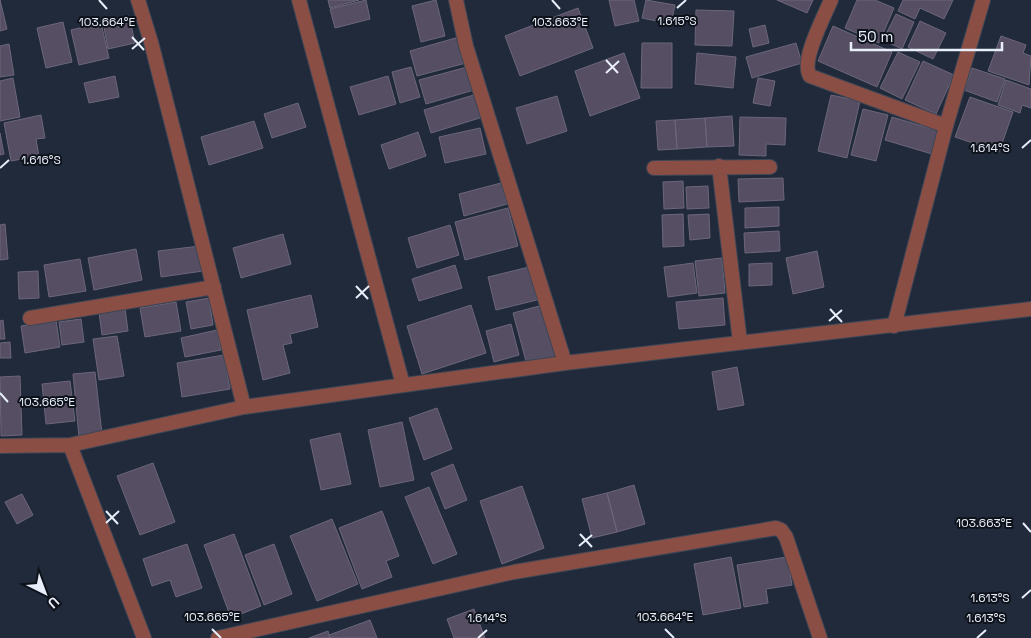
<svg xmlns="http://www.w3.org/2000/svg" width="1031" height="638" font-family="'Space Grotesk',sans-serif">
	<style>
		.building { fill: #564f63; stroke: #6d667b }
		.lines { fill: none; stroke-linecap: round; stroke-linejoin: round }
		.minor-casing { stroke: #3c4656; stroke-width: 16 }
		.minor { stroke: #8a4e44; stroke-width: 14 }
		.ticks { fill: none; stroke: #e8effa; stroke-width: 2 }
		.ticks-label { font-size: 12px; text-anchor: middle; fill: #e8effa; stroke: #0e121a; stroke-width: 4; stroke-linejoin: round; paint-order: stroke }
	</style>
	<rect width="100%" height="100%" fill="#202a3b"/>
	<path class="building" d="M0,0L7,29L0,31Z
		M328,0H359L330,8Z
		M366,0L370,19L335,28L330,9Z
		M436,0L445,36L421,42L412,6Z
		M609,0H634L639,21L615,26Z
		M646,0L675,5L671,24L642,18Z
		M777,0H813L807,13Z
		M857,0H875L894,8L879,43L845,28Z
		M903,0H953L944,19L920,8L915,19L898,11Z
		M578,8L593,48L520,76L505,36Z
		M696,10L734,11L732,46L695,45Z
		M896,14L914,22L902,49L883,40Z
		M129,16L135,43L108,49L103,22Z
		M920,21L946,33L933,59L908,47Z
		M63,22L72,62L46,68L37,28Z
		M101,23L109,58L79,65L71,30Z
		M765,25L769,43L753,47L749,29Z
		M833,26L892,52L877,87L818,61Z
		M1001,36L1026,45L1023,53L1031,56L1029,85L988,71Z
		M459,37L466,63L417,76L410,51Z
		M642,43H672V88H641Z
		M796,43L802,63L752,78L746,57Z
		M9,44L14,75L0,77V46Z
		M898,52L920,62L902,99L880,88Z
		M624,53L640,98L590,116L575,71Z
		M697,53L736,57L733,88L695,84Z
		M923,61L954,75L936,114L905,100Z
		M411,67L420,97L400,103L392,72Z
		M467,67L474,90L426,104L419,80Z
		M972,68L1005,79L997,102L964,90Z
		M115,76L119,97L89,103L84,83Z
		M388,76L396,104L359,115L350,87Z
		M13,78L20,117L0,121V81Z
		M758,78L775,81L770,106L753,103Z
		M1006,80L1031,89V108L1022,105L1020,113L998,105Z
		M477,94L483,117L431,133L424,110Z
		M831,95L860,101L847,158L818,151Z
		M557,96L567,131L527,144L516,108Z
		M970,97L1013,112L999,152L955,137Z
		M298,103L306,127L272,138L264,114Z
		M863,109L888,115L876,161L851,155Z
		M41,115L45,138L36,139L39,156L11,161L4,123Z
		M732,116L734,146L707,147L705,118Z
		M740,117L786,118L785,145L766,144V156L739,155Z
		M892,117L939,131L932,154L885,140Z
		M705,118L707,147L677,149L675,120Z
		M675,120L677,149L658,150L656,121Z
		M254,121L263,148L209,165L201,137Z
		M480,128L486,154L445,163L439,137Z
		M418,132L426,156L389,169L381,145Z
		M0,133L4,154L0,155Z
		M783,178L784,200L739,202L738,179Z
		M683,181L684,208L664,209L663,182Z
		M501,183L507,204L464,216L459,194Z
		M708,186L709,208L687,209L686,187Z
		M779,207V226L745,228V208Z
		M508,208L518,246L465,260L455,222Z
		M683,214L684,246L663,247L662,215Z
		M709,214L710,238L690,240L688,215Z
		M5,224L8,259L0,260V225Z
		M450,225L459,255L417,268L408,238Z
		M779,231L780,251L745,253L744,233Z
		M283,234L291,264L241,278L233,248Z
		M200,246L203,271L161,277L158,251Z
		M136,249L142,280L94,290L88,258Z
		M817,251L824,287L793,294L786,258Z
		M722,258L725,293L699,296L695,261Z
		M80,259L86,291L49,297L44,265Z
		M693,263L697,293L668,297L664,267Z
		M772,263V285L749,286V264Z
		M455,265L462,288L419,301L412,279Z
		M529,267L537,300L496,310L488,277Z
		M38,271L39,298L19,299L18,272Z
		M311,295L318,327L290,334L292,343L283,345L290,373L263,380L247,310Z
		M209,298L213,325L191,329L186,302Z
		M723,298L725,325L679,329L676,302Z
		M176,302L181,331L145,337L140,308Z
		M471,305L486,353L422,374L407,326Z
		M543,305L557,357L527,365L513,313Z
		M125,308L128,331L102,335L99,312Z
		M81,319L84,342L62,345L59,322Z
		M3,320L5,339H0V321Z
		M56,320L60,347L25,353L21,326Z
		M511,324L519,355L494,362L486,331Z
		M217,330L221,350L185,357L181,338Z
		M117,336L124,376L99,380L93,339Z
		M10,342L11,358H0V343Z
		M224,355L230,389L182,397L177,363Z
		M737,367L744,405L718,410L712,372Z
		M95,372L102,434L79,437L73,374Z
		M20,376L22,435L1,436L0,377Z
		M70,381L75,421L46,424L42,384Z
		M437,408L452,449L424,460L409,418Z
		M402,422L414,480L380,487L368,430Z
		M340,433L351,484L321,490L310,440Z
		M153,463L175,522L140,535L117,476Z
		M453,464L467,500L445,509L431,473Z
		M634,485L645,524L617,532L607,493Z
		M522,486L544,548L502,564L480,501Z
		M429,487L457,554L433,564L405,497Z
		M607,493L617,532L592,538L582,499Z
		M22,494L33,515L17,524L5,502Z
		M382,511L399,556L386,561L392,577L362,589L339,528Z
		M332,519L358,584L317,601L290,536Z
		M234,534L261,606L231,618L204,545Z
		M187,544L202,588L176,597L170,580L152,586L143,559Z
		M274,544L292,594L264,605L245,555Z
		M731,557L741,608L703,615L694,564Z
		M787,557L792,585L766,589L768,603L744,607L737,565Z
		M474,609L485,638H454L447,619Z
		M370,620L377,638H330L329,635Z
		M328,631L330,638H309Z"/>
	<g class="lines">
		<g class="minor-casing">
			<path id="minor" d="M138,0L151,42L244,407
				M299,0L403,385
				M456,0L466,46L565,363
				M831,0C824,17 800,61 810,76L946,126
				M719,166L740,342
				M654,168L770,167
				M30,318L214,287
				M894,326L946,126L983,0
				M70,445L144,638
				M0,446L70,445L244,407L565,363L1031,309
				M218,638L514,572L776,528L781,530L786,537L820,638"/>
		</g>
		<use href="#minor" class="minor"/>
	</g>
	<path class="ticks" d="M99,0L107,9M552,0L560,9M677,8L686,0M132,37L144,50M132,49L145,38M606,60L618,73M606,73L619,61M1022,148L1031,140M0,168L9,160M356,286L368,299M356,298L369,286M830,309L842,322M829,321L842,310M0,393L8,402M106,511L118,524M106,523L119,511M1023,523L1031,532M580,534L592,547M579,546L592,535M1022,598L1031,590M212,629L221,638M665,629L674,638M478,638L487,630M977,638L986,630"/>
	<g class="ticks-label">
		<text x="677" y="25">1.615°S</text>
		<text x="107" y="26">103.664°E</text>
		<text x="560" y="26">103.663°E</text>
		<text x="990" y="152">1.614°S</text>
		<text x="41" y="164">1.616°S</text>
		<text x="47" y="406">103.665°E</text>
		<text x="984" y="527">103.663°E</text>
		<text x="990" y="602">1.613°S</text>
		<text x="212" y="621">103.665°E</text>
		<text x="665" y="621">103.664°E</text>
		<text x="487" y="622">1.614°S</text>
		<text x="986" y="622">1.613°S</text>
	</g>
	<g transform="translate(45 593) rotate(138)" stroke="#0e121a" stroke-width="4" paint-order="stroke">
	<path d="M0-4L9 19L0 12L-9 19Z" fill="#e8effa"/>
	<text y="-8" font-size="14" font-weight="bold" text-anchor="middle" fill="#e8effa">U</text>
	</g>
	<path d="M851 42v8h151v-8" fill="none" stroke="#e8effa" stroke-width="2.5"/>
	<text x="858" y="42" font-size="15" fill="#e8effa" stroke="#0e121a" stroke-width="4" paint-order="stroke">50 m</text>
</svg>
